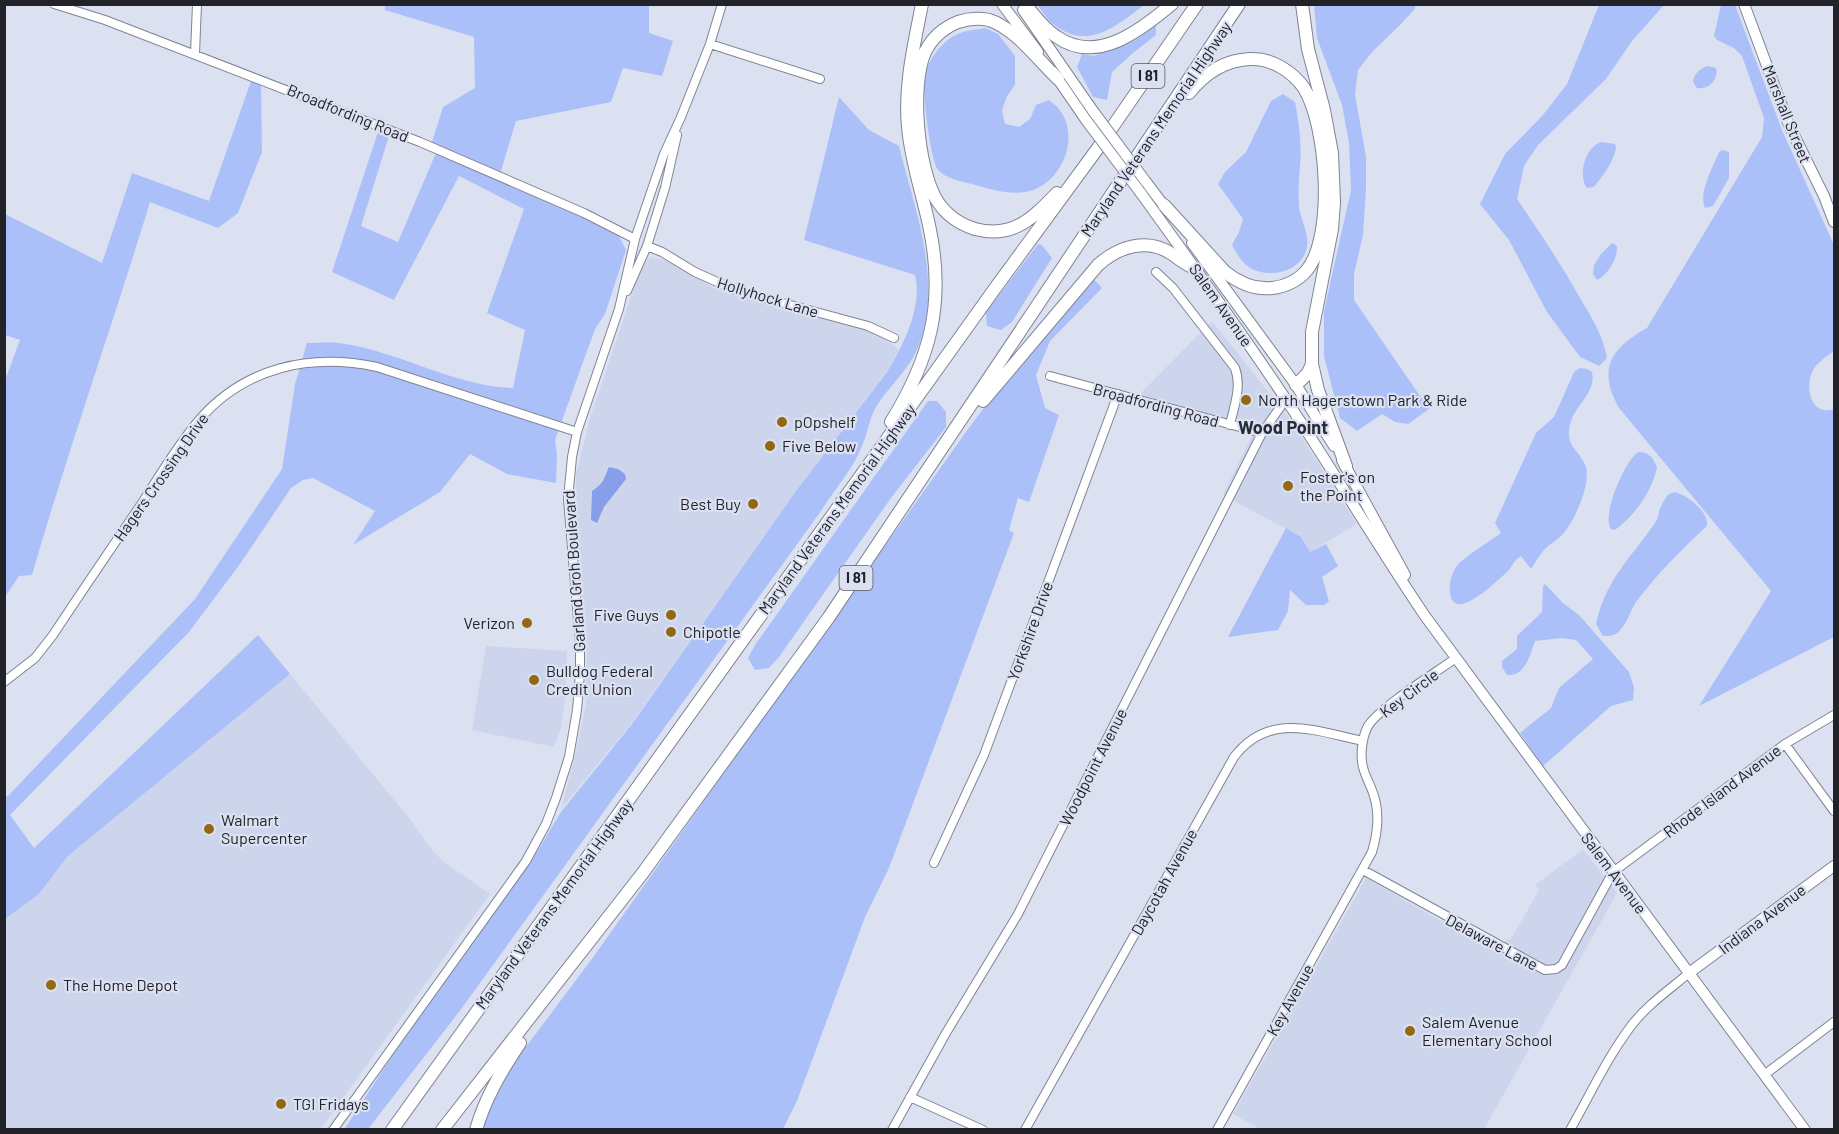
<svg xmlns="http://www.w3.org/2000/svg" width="1839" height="1134" font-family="Barlow,sans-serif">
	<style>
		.built { fill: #cdd5ec }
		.green { fill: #abc0f9 }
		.water { fill: #869fe8 }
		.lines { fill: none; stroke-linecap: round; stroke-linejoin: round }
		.minor-casing { stroke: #7f8492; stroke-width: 10 }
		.major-casing { stroke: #7f8492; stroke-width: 12 }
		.highway-casing { stroke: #7f8492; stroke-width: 14 }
		.minor { stroke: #fff; stroke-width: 8 }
		.major { stroke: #fff; stroke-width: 10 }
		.highway { stroke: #fff; stroke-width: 12 }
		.major-bridge-casing { stroke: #7f8492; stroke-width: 12; stroke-linecap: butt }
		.major-bridge { stroke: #fff; stroke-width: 10 }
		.poi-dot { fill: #936813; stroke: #dbe1f1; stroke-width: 2 }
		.labels { text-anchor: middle; stroke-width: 4.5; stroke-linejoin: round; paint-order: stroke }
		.shield { fill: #dbe1f1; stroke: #595c65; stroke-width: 1.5 }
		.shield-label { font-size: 15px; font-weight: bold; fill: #212329 }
		.street-label { font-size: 16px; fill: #212329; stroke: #dbe1f1 }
		.poi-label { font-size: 16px; fill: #212329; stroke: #dbe1f1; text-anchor: start }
		.neighbourhood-label { font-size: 18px; font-weight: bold; fill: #262b37; stroke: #dbe1f1 }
	</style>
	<rect width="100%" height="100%" fill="#dbe1f1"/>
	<path class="built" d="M651,258L666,260L714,288L739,297L878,333L899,350L887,371L796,491L631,724L561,809L576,752L586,704L587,652L575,520L576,474L591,415L640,270L644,263Z
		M1212,321L1290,419L1357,524L1310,552L1301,537L1223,495L1255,429L1138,396Z
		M486,646L567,651L565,700L561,728L554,747L472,730Z
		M290,674L410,819L433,851L444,862L490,894L320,1130L5,1129L4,919L39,894L68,856Z
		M1583,849L1617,893L1484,1129H1260L1233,1114L1366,878L1488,948L1511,939L1539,890L1535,885Z"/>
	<path class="green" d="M385,5H649V33L673,41L662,76L623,68L611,102L516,121L500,174L613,224L626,250L605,314L595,329L555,440L557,455L556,483L507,474L470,454L440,492L353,545L375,511L313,478L303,480L291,488L240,564L189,632L10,815L34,848L258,635L290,674L68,856L39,894L5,919V796H8L195,599L282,469L295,384L307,343C317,343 328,342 339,343C399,351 453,386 513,388L525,330L487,313L524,209L459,176L394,300L332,272L378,132L389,136L361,226L398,242L438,148L431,145L443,107L475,88L474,37L385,10Z
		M1037,5H1144C1115,27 1087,52 1052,23C1046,18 1042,10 1037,5Z
		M1314,5H1416L1414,10L1399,26L1372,52L1358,70L1355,94L1366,157V189L1363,235L1354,274V300L1429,409L1408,424L1395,422L1382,414L1357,431L1340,418L1324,356V311L1351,190L1349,143L1342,105L1317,38Z
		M1599,5H1664L1632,41L1606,79L1538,145L1524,166L1517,199C1539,231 1561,264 1580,298C1592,318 1603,335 1607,358L1599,366L1580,357L1547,312L1509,240L1480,204L1505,154L1543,115L1567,84Z
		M1721,5H1735L1782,130L1834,245V351C1827,356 1818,362 1813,370C1804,387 1811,417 1834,409V637L1699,706L1771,591L1619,408C1597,369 1611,348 1647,328L1762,137L1764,118L1742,56L1734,48L1717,40L1714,36Z
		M1156,24V35L1133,53L1112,72L1107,100L1093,97L1077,67L1082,54L1094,56L1108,49L1135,40Z
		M985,28L998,34L1015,56V85L1007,96L1002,110L1005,124L1019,127L1030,119L1036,105L1049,100C1052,103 1057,106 1059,109C1081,137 1062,182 1030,191C1012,196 989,189 972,184C961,181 946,179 938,170C930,159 923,95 924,80C926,62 941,41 958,34C966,30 976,30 985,28Z
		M1707,66L1716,68C1719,80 1708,90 1697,88L1693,82C1694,74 1699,69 1707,66Z
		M251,81L261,84L262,152L238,213L218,228L150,202C112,327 68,450 32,575L19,576L5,597L4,383L20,340L5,335V214L102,263L132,173L209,201Z
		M1283,94L1295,102C1299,123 1302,144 1300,166C1299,179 1298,193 1299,207C1301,221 1311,237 1306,251C1301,266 1284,274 1269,273C1248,272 1241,262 1232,245L1239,232L1243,219L1218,184L1225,172L1246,152L1271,101Z
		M839,97L869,130L899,146C915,211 947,291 914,356C904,374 887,389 876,407C869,419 868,433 862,446C853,469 834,490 821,511L459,1012L368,1129L344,1130L390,1059L538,850L561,812L632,724L796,491L887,372C903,346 923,306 915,275L804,240Z
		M1602,142L1615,144L1616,148C1613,163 1604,174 1594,187L1587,188C1577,175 1586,145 1602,142Z
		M1723,150L1729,152V178L1713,206L1705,208C1698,193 1713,167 1719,152Z
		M1612,243L1617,246C1618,258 1608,275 1597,280L1593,274L1594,265L1601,254Z
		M1038,244L1042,245L1052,258L1012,322L1001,330L987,326L986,312Z
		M1092,277L1102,288L1050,341L1036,375L1045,408L1059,415L1029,502L1018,498L1009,530L1014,533L889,868L865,917L797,1101L783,1129L483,1130L486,1116L508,1071L594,956L968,429L1014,368Z
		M1580,368L1587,369L1592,372C1596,393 1577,403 1571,421C1563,447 1580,449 1586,467C1591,484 1574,523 1562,535C1557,541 1549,544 1544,550C1539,556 1535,563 1531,569L1521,556C1513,560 1513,567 1506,573C1496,582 1482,595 1470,601C1444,615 1447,578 1457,566C1465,556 1489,542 1501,533L1495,523L1536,433L1554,417L1574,372Z
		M928,401H937L946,412V427L891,498L779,657L769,668L755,670L748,658L755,645Z
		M1638,452C1649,452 1654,458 1657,468C1651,493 1635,515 1615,530L1611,529C1601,515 1625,461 1638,452Z
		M1675,492C1688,496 1709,511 1707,526C1681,550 1657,574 1636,602C1630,611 1628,622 1620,630C1616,636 1610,636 1603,636L1596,624C1606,579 1630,559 1655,523C1659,518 1658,512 1661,506C1663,502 1666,497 1669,494Z
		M1286,528L1301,537L1310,552L1326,544L1338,566L1322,577L1329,601L1324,605H1306L1290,590L1288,611L1278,630L1228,637Z
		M1545,584L1563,603L1579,615L1629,672L1634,687L1633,700L1611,706L1543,766L1520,733L1551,708L1559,688L1593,659L1576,640L1562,638L1535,641C1530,655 1525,677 1507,675L1502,667V661L1517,649V636L1542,612L1543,586Z"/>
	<path class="water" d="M609,467L618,469L625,474L626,479L604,507L597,523L591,520L592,491C605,482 603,480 609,467Z"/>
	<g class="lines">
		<g class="minor-casing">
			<path id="minor" d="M54,4L105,20L420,142L584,213L635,239
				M710,44L820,79
				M195,54L197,4
				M647,246L662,252L695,272L735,290L868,326L894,338
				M1156,272L1173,288L1235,368C1242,387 1234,406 1230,425
				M627,291L647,246L665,188L677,135
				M1050,376L1262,433
				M4,682L35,658L53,635C82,591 112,547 142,503C160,475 177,446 199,420C245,367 310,353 377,367L577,432
				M1785,744L1834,811
				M934,863L984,755L1118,394
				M1363,870L1545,970L1556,969L1562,965L1613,872L1785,744L1834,715
				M1764,1075L1834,1022
				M910,1097L983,1130
				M333,1130L526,861L546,824L556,798L569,757L577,710L580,673V644L568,499L572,457L577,432L619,309L635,239L664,154L681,117L710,44L722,4
				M892,1130L946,1033L1018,914L1262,433L1286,399
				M1025,1130L1234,757C1269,711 1315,731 1363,741
				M1217,1130L1372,852C1378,832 1380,812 1373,793C1370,784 1365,776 1363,767C1360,755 1362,737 1368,726C1380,707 1435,673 1456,658
				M1570,1130C1590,1095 1607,1058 1631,1026C1647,1005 1669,990 1689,973"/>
		</g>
		<g class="major-casing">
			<path id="major" d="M1002,4L1038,52
				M1744,4L1789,125L1824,196L1834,222
				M1023,10L1093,111
				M1053,72L1086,120
				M1146,182L1168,211
				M1140,192C1190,261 1240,330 1287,401C1334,472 1377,545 1425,616L1805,1130
				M1192,243L1296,385L1334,446
				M1342,460L1405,575
				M1689,973L1834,866"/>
		</g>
		<g class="highway-casing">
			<path id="highway" d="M1025,4C1035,16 1044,29 1057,37C1097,65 1141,30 1172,4
				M1057,193C1033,218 1013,239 975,229C959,224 945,214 936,199C918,168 910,86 925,52C932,38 943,28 958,22C967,19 979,18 989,20C1015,28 1039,61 1058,79
				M1164,205L1225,272C1239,283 1254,290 1272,288C1285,287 1299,280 1307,270C1335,235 1327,125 1304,88C1292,71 1271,58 1250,59C1224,60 1205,73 1189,93
				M1312,364L1318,390L1346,466
				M1296,385L1308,373L1312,364V332L1332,229L1334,202L1332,153L1324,110L1308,49L1302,4
				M983,401L1098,265C1118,247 1147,237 1172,254C1180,260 1186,265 1196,269
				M891,422C930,359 945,304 930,230C923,195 911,162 908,127C904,86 914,45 922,4
				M392,1130L996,287L1098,148L1197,4
				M442,1130L642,874L829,617L1239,4
				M476,1130C485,1098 502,1070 520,1043"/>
		</g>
		<use href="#minor" class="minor"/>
		<use href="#major" class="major"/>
		<use href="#highway" class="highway"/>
		<g class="major-bridge-casing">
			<path id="major-bridge" d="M1093,111L1146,182
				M1086,120L1140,192"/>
		</g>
		<use href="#major-bridge" class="major-bridge"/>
	</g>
	<g class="poi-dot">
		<circle cx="1246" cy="400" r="6"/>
		<circle cx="782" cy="422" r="6"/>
		<circle cx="770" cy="446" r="6"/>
		<circle cx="1288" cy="486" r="6"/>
		<circle cx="753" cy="504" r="6"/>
		<circle cx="671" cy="615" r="6"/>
		<circle cx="527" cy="623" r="6"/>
		<circle cx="671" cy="632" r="6"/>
		<circle cx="534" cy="680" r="6"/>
		<circle cx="209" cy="829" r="6"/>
		<circle cx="51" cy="985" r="6"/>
		<circle cx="1410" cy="1031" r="6"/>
		<circle cx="281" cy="1104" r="6"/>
	</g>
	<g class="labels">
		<g class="shield">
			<rect x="1131.5" y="64" width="33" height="24" rx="4.5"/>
			<rect x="839.5" y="566" width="33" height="24" rx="4.5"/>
		</g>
		<g class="shield-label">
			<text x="1148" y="81">I 81</text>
			<text x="856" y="583">I 81</text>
		</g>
		<g class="street-label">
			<text transform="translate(348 113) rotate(22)" y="6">Broadfording Road</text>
			<text transform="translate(1787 114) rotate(68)" y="6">Marshall Street</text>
			<text transform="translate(1156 129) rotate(-56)" y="6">Maryland Veterans Memorial Highway</text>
			<text transform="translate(768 297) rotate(17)" y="6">Hollyhock Lane</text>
			<text transform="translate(1221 305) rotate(55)" y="6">Salem Avenue</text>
			<text transform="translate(1156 405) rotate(15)" y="6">Broadfording Road</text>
			<text transform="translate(161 477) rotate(-55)" y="6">Hagers Crossing Drive</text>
			<text transform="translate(837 509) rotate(-54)" y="6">Maryland Veterans Memorial Highway</text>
			<text transform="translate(574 571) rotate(-94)" y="6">Garland Groh Boulevard</text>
			<text transform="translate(1030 631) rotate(-70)" y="6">Yorkshire Drive</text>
			<text transform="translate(1409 693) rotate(-37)" y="6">Key Circle</text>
			<text transform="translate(1093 767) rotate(-63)" y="6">Woodpoint Avenue</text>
			<text transform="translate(1722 791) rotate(-37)" y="6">Rhode Island Avenue</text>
			<text transform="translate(1614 873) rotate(53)" y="6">Salem Avenue</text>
			<text transform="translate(1164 882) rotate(-61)" y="6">Daycotah Avenue</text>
			<text transform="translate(554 904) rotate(-54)" y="6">Maryland Veterans Memorial Highway</text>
			<text transform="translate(1762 919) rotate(-37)" y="6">Indiana Avenue</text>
			<text transform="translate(1492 942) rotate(28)" y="6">Delaware Lane</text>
			<text transform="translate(1290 1000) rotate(-61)" y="6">Key Avenue</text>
		</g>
		<g class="poi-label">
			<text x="1258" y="406">North Hagerstown Park &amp; Ride</text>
			<text x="794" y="428">pOpshelf</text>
			<text x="782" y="452">Five Below</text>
			<text x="1300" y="483">Foster's on<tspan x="1300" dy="18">the Point</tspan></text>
			<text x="741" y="510" text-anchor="end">Best Buy</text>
			<text x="659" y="621" text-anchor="end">Five Guys</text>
			<text x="515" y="629" text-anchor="end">Verizon</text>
			<text x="683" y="638">Chipotle</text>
			<text x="546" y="677">Bulldog Federal<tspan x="546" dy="18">Credit Union</tspan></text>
			<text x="221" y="826">Walmart<tspan x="221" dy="18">Supercenter</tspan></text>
			<text x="63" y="991">The Home Depot</text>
			<text x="1422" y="1028">Salem Avenue<tspan x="1422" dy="18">Elementary School</tspan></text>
			<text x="293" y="1110">TGI Fridays</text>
		</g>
		<g class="neighbourhood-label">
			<text x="1283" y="434">Wood Point</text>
		</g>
	</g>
	<rect width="1839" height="1134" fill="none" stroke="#212329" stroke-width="12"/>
</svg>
